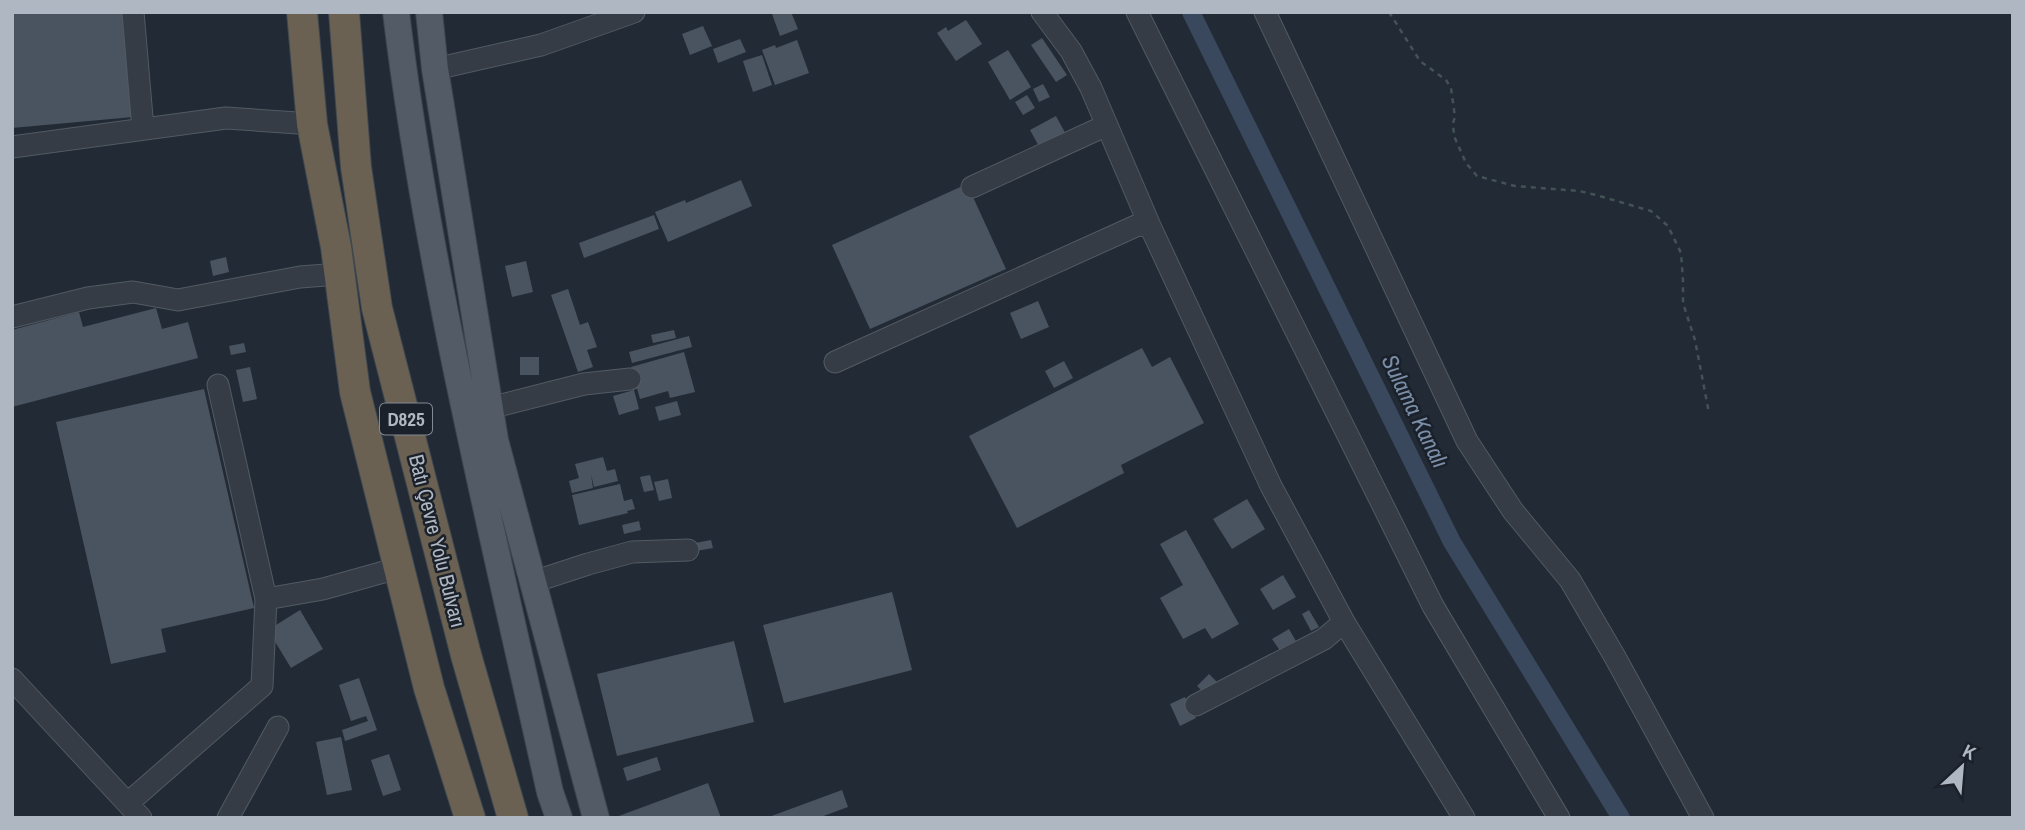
<svg xmlns="http://www.w3.org/2000/svg" width="2025" height="830" font-family="'Archivo Narrow',sans-serif">
	<style>
		.lines { fill: none; stroke-linecap: round; stroke-linejoin: round }
		.canal { stroke: #39485d; stroke-width: 18 }
		.building { fill: #4a5460 }
		.minor-casing { stroke: #525a63; stroke-width: 23 }
		.major-casing { stroke: #3e454f; stroke-width: 28 }
		.highway-casing { stroke: #3f4750; stroke-width: 32 }
		.path { stroke: #435355; stroke-width: 2.5; stroke-dasharray: 5 5; stroke-linecap: butt }
		.minor { stroke: #353c46; stroke-width: 21 }
		.major { stroke: #535b66; stroke-width: 26 }
		.highway { stroke: #6b6153; stroke-width: 30 }
		.labels { text-anchor: middle; stroke-width: 5; stroke-linejoin: round; paint-order: stroke }
		.shield { fill: #1b212a; stroke: #838a94; stroke-width: 2 }
		.shield-label { font-size: 19px; font-weight: bold; fill: #afb7c2 }
		.street-label { font-size: 21px; fill: #afb7c2; stroke: #1b212a }
		.water-label { font-size: 23px; font-style: italic; fill: #7a8ea8; stroke: #1b212a }
	</style>
	<rect width="100%" height="100%" fill="#222a35"/>
	<g class="lines">
		<path class="canal" d="M1191,12L1452,542L1621,818"/>
	</g>
	<path class="building" d="M12,12H124L133,117L12,128Z
		M778,12H791L798,29L780,36L772,14Z
		M966,20L982,44L956,61L937,33L946,27L948,31Z
		M703,26L712,46L690,55L682,34Z
		M1042,38L1067,75L1056,82L1031,45Z
		M740,39L746,52L718,63L713,49Z
		M797,40L809,73L775,85L762,50L775,45L776,48Z
		M1008,50L1031,87L1010,100L988,62Z
		M762,55L772,85L753,92L743,61Z
		M1043,84L1050,97L1039,102L1033,89Z
		M1027,95L1035,108L1023,115L1015,102Z
		M1056,116L1068,138L1042,152L1030,130Z
		M741,180L752,206L668,242L655,212L685,200L686,203Z
		M967,184L1006,269L870,329L832,245Z
		M654,215L659,229L584,258L579,243Z
		M226,257L229,272L213,276L210,261Z
		M526,261L533,292L512,297L505,266Z
		M568,289L580,325L588,322L597,347L587,350L593,367L578,372L551,295Z
		M1038,301L1049,327L1021,339L1010,313Z
		M156,308L162,329L188,322L198,358L12,407V330L79,312L83,327Z
		M674,330L676,338L653,343L651,335Z
		M689,336L692,347L632,363L629,352Z
		M244,343L246,352L231,355L229,346Z
		M1142,348L1152,367L1170,357L1204,423L1121,465L1124,473L1017,528L969,436Z
		M684,352L695,392L670,398L668,391L640,399L631,367Z
		M520,357H539V375H520Z
		M1064,361L1073,378L1054,388L1045,371Z
		M250,367L257,399L243,402L236,370Z
		M204,389L254,608L161,629L166,652L111,664L56,422Z
		M634,390L639,409L619,415L613,396Z
		M677,401L681,415L659,421L655,407Z
		M603,457L607,471L615,469L618,481L594,487L591,474L593,488L572,493L569,481L579,478L575,464Z
		M650,475L654,490L644,492L640,477Z
		M668,479L672,498L659,501L654,482Z
		M620,484L624,501L632,499L635,509L627,511L628,513L579,525L572,495Z
		M1247,499L1265,529L1232,549L1213,519Z
		M639,521L641,530L624,534L622,525Z
		M1186,530L1239,624L1212,639L1205,628L1183,639L1160,598L1183,585L1160,544Z
		M711,540L713,548L696,551L695,543Z
		M1283,575L1296,597L1273,610L1260,589Z
		M892,592L912,670L784,703L763,625Z
		M300,610L323,649L291,668L268,630Z
		M1309,610L1319,627L1311,631L1302,614Z
		M1289,629L1297,643L1281,652L1272,639Z
		M734,641L754,722L617,756L597,674Z
		M1209,674L1217,682L1205,694L1197,686Z
		M359,678L377,730L345,741L342,730L368,721L366,716L351,721L339,685Z
		M1185,697L1196,718L1180,726L1170,704Z
		M341,737L352,790L327,795L316,742Z
		M389,754L401,790L383,796L371,760Z
		M657,757L661,770L627,781L623,768Z
		M708,783L721,818H616V817Z
		M842,790L848,807L818,818H766Z"/>
	<g class="lines">
		<g class="minor-casing">
			<path id="minor" d="M133,12L143,129
				M1042,12L1071,51L1091,88L1150,226L1271,486L1344,622L1464,818
				M1137,12L1433,606L1559,818
				M1265,12L1467,441L1513,511L1570,580L1615,657L1703,818
				M435,69L541,45L634,12
				M12,147L226,118L312,124
				M972,187L1107,125
				M12,317L88,298L133,292L178,300L300,277L339,274
				M835,362L1138,225L1150,226
				M490,408L584,384L630,379
				M533,582L588,564L632,552L688,550
				M266,599L323,589L398,568
				M12,679L141,818
				M1196,705L1324,639L1344,622
				M128,803L262,686L266,599L218,385
				M228,818L278,727"/>
		</g>
		<g class="major-casing">
			<path id="major" d="M396,12C428,275 493,534 550,792L559,818
				M429,12L435,69L495,440L596,818"/>
		</g>
		<g class="highway-casing">
			<path id="highway" d="M302,12L312,124L336,247L355,392L429,688L470,818
				M344,12L356,167L377,308L466,655L513,818"/>
		</g>
		<path class="path" d="M1389,12L1420,61L1446,80L1451,88L1455,117L1453,123L1454,136L1466,163L1477,176L1515,186L1579,191L1596,195L1651,211L1668,226L1681,253L1683,280V303L1695,340L1709,413"/>
		<use href="#minor" class="minor"/>
		<use href="#major" class="major"/>
		<use href="#highway" class="highway"/>
	</g>
	<g class="labels">
		<rect class="shield" x="380" y="403.5" width="52" height="31" rx="5"/>
		<g class="shield-label">
			<text x="406" y="426">D825</text>
		</g>
		<g class="street-label">
			<text transform="translate(437 541) rotate(76)" y="7">Batı Çevre Yolu Bulvarı</text>
		</g>
		<g class="water-label">
			<text transform="translate(1415 411) rotate(64)" y="8">Sulama Kanalı</text>
		</g>
	</g>
	<rect width="2025" height="830" fill="none" stroke="#afb7c2" stroke-width="28"/>
	<g transform="translate(1962 767) rotate(26)" stroke="#1b212a" stroke-width="5" paint-order="stroke">
	<path d="M0-5L12 26L0 18L-12 26Z" fill="#afb7c2"/>
	<text y="-10" font-size="19" font-weight="bold" text-anchor="middle" fill="#afb7c2">K</text>
	</g>
</svg>
